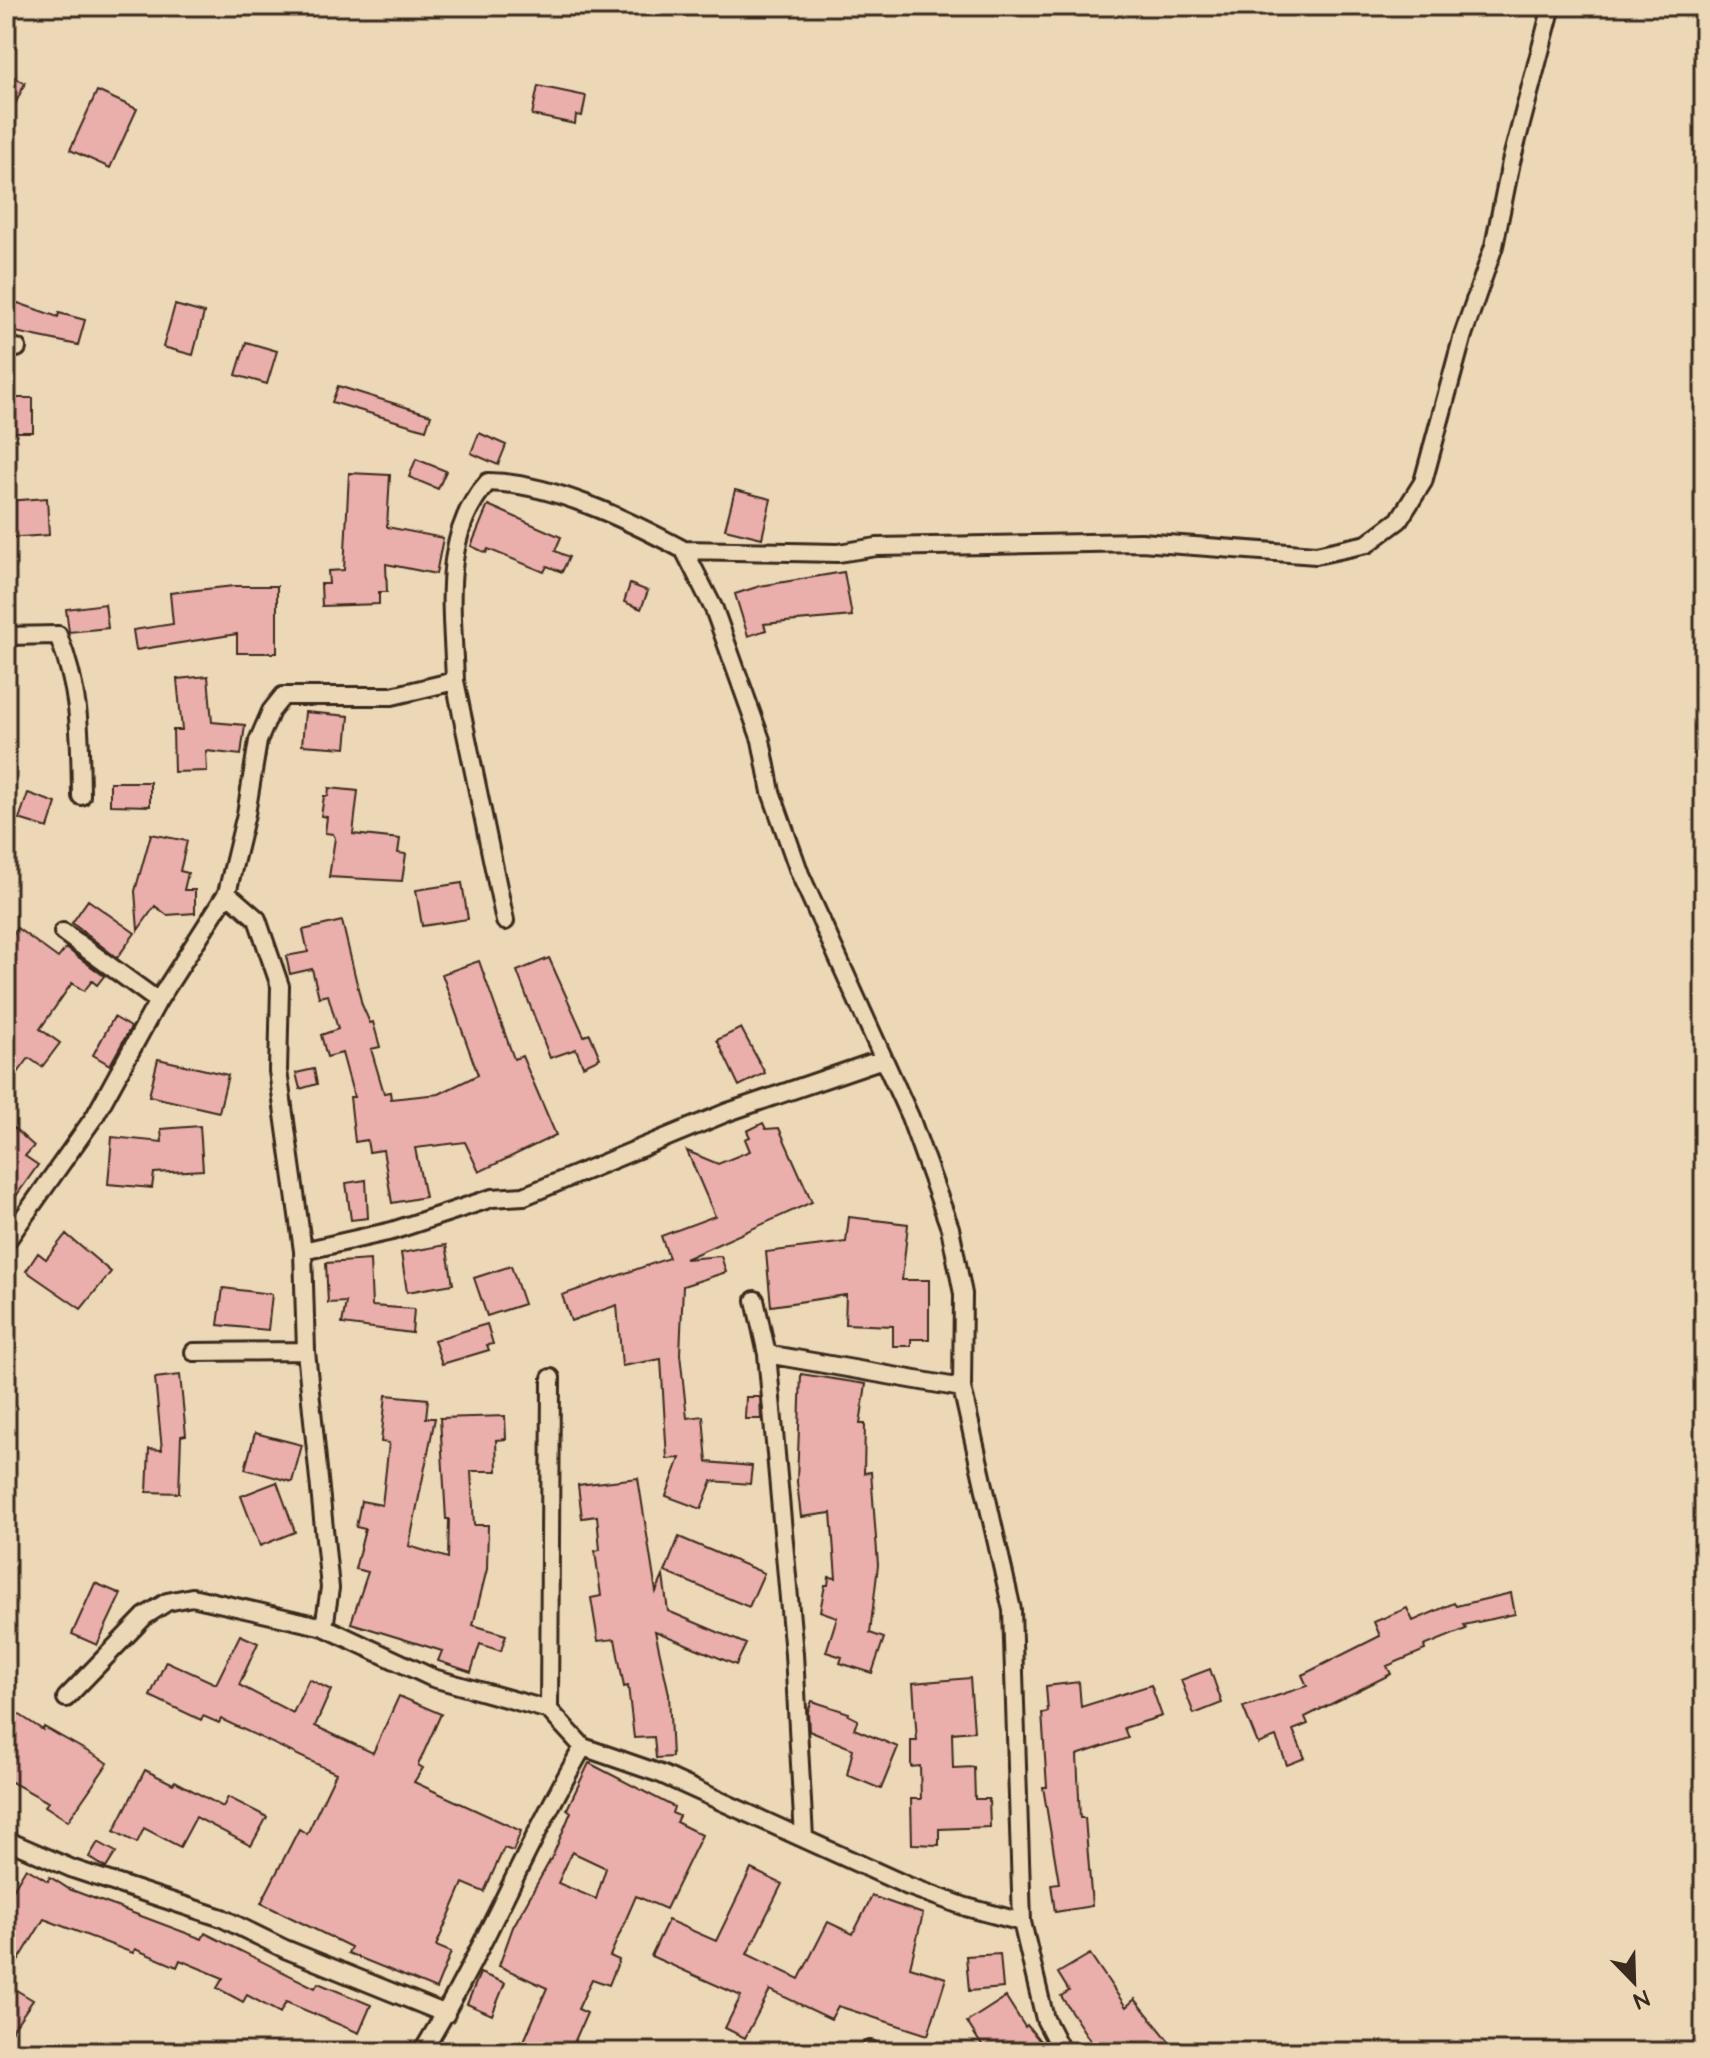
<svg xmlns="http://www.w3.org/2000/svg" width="1710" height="2058" font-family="'Architects Daughter',sans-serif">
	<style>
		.building { fill: #eaaeab; stroke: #3b2a1e; stroke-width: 2; fill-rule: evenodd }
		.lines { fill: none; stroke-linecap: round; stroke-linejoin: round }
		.minor-casing { stroke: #3b2a1e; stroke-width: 22 }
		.minor { stroke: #ecd8b6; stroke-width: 16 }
	</style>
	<rect width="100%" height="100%" fill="#ecd8b6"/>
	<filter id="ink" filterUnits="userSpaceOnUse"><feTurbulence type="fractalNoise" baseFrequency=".0125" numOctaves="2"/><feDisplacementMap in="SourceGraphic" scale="16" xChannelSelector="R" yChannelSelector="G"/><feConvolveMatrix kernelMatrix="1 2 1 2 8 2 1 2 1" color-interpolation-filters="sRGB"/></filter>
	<g filter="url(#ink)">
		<path class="building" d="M6,74L25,83L6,124Z
			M538,86L586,96L582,116L576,115L575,124L532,115Z
			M97,91L137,109L110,168L70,150Z
			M15,302L58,317L59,313L85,320L78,345L6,330V305L14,307Z
			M175,305L204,313L193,355L163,347Z
			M246,342L277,351L267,384L236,375Z
			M338,386L431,415L426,430L332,402Z
			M10,398H33V432H10Z
			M479,433L506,445L498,465L471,453Z
			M416,459L446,471L438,489L409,477Z
			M349,473L390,475L387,527L443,538L436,574L386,564L387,592H379V604L322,606L321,584H329L328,571L344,570Z
			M735,490L771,499L762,538L725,529Z
			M47,498L49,535L6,538V501Z
			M488,505L561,537L555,551L569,557L562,572L547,566L544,572L488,549L486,553L471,546Z
			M844,572L852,616L764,624L766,630L748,636L735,594L760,586Z
			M630,584L648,591L641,609L624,602Z
			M234,586H277V653H237V634L136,650L133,630L173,624L170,593Z
			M105,604L108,628L69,632L66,609Z
			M208,676L212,722L245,725L241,755L206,751L207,771L174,772L173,730H182L177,679Z
			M305,712L349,716L346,748L302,745Z
			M110,782H150V806L110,805Z
			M329,788L358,791L353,834L400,839L398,853L406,854L402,881L329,877L335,838L333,834L325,833L327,817L321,816L324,796H328Z
			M28,793L56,803L48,828L19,819Z
			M151,834L187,841L180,871L188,873L184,890H195V913L167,915L155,906L138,930L135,891Z
			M462,883L468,919L422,926L416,890Z
			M88,900L135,933L117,958L72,923Z
			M342,921L362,1005L370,1023L373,1022L380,1047L371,1049L384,1093L390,1092L391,1099L439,1094L478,1075L442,974L479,961L514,1059L522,1056L556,1135L479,1172L465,1142L415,1148L425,1197L392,1203L383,1150L369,1152L367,1140L355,1142L350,1097H354L342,1053L327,1057L321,1035L338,1029L328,995L319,997L312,969L290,974L286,956L308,952L303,930Z
			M17,928L58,958L66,948L104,976L97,985L92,981L84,991L72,983L40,1029L60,1043L42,1067L29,1058L6,1089V944Z
			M549,958L584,1036L590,1034L600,1058L583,1066L576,1049L550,1058L517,971Z
			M114,1017L131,1027L110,1065L93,1055Z
			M741,1028L765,1073L739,1086L717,1040Z
			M158,1059L228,1075L219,1112L149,1096Z
			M314,1069L317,1084L300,1089L296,1073Z
			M6,1121L34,1146L25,1156L38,1165L6,1210Z
			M763,1123L766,1129L779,1128L812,1202L685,1259L721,1256L726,1272L683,1286L680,1354L687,1418L703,1416L707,1462L752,1466L750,1484L712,1481L701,1509L666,1496L680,1458L667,1459L661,1359L622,1366L617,1305L571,1321L562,1295L669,1258L661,1236L715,1216L687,1151L718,1164L750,1151L745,1139L750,1137L747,1131Z
			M200,1126L203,1170L154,1173L152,1188L108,1184L112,1137L162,1142L161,1129Z
			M366,1180L368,1218L351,1220L346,1183Z
			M849,1217L908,1224L902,1280H929V1339H911V1346H893V1326L845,1324L846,1295L771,1306L766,1252L846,1242Z
			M66,1234L111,1272L81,1309L26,1271L38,1253L46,1259Z
			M446,1245L453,1284L407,1292L401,1253Z
			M370,1260L372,1306L414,1309L412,1333L342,1324L346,1302L328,1303L326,1263Z
			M511,1266L524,1304L487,1316L474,1278Z
			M223,1288L272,1294L268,1330L218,1325Z
			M487,1324L493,1344L487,1345L489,1350L442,1364L434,1340Z
			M801,1374L866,1384L860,1424H865L864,1473L871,1472L878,1565L870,1633L884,1638L872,1673L840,1663L842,1657L826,1652L837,1617L820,1611L825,1585H828L829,1577L836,1578L831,1513L801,1517L797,1482Z
			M180,1375L186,1435L181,1436L179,1493L147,1492L149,1449L162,1450L155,1378Z
			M386,1395L428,1399L426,1418H435L409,1546L448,1558L449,1519H446L440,1418L505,1416L506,1439L496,1440L497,1471H471L474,1525H488L487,1569L473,1625L506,1635L501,1651L480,1644L471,1672L438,1661L442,1651L351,1623L368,1572L355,1569L365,1529L356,1527L361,1501L382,1505L389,1443L381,1442Z
			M746,1397H760L761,1419H745Z
			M255,1433L302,1445L292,1482L245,1469Z
			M638,1478L656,1592L663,1576L668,1611L746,1644L736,1665L655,1631L669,1694L672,1757L656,1758L654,1737L634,1738L628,1686L624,1687L615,1639L598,1641L591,1598L601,1596L595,1551L600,1550L597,1516L582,1518L578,1485Z
			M277,1482L295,1532L260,1546L241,1496Z
			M679,1537L764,1573L749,1607L665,1572Z
			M95,1583L121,1594L97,1645L72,1634Z
			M1511,1593L1515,1614L1464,1625L1466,1629L1424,1646L1425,1650L1387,1666L1391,1674L1305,1717L1308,1724L1293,1730L1305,1758L1287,1765L1276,1737L1258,1744L1243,1707L1307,1686L1302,1675L1380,1636L1374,1622L1407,1608L1413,1621L1454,1603L1456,1606Z
			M240,1635L258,1643L239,1685L293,1713L309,1679L331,1690L315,1726L373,1753L399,1696L441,1714L418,1765L423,1768L414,1782L521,1831L513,1851L504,1848L484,1892L463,1883L436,1946L451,1952L436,1989L348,1953L351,1947L261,1903L299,1829L307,1834L336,1773L221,1719L219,1723L203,1716L201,1720L150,1696L166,1661L216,1684Z
			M1210,1669L1222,1703L1194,1714L1181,1680Z
			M970,1678L974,1731L952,1733L953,1768L974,1767L975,1799H989L990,1827L939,1829V1845L912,1844L911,1799H921L920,1766L911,1767V1741H917L913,1683Z
			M1079,1682L1081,1707L1151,1685L1162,1716L1124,1728L1128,1738L1077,1755L1080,1818H1085L1092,1906L1055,1912L1051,1884L1059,1883L1043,1787H1047L1042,1713L1048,1712L1046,1686Z
			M812,1701L849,1713L848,1715L858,1720L854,1729L898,1747L881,1789L847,1775L853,1749L809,1731L808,1711Z
			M6,1706L43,1730L44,1727L108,1763L68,1821L45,1806L48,1802L6,1779Z
			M589,1763L674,1807L672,1813L679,1816L676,1822L702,1835L666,1909L636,1896L610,1956L619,1960L609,1985L592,1979L578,2009L587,2013L570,2052H531L535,2045L524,2041L547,1988L499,1966L513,1927L553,1855L571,1812L567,1809ZM572,1852L606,1868L596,1899L558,1883Z
			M145,1770L173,1784L175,1781L223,1807L228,1797L267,1817L251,1846L196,1817L180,1847L144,1828L137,1843L114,1831Z
			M98,1842L116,1852L106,1868L89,1857Z
			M26,1868L48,1881L50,1877L69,1889L202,1939L205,1933L315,1988L318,1983L371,2005L359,2033L286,2002L280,2013L247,1995L243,2002L217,1988L223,1978L180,1960L177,1967L135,1949L133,1953L44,1919L6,1981V1901Z
			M751,1869L782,1884L747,1954L799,1979L828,1922L853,1934L872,1896L923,1914L910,1967L946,1978L928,2035L838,2006L831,2019L770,1990L745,2038L725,2028L741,1996L651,1956L668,1920L716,1941Z
			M1000,1954L1003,1988L969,1991L966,1956Z
			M1090,1954L1126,2007L1135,1999L1178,2052H1100L1091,2042L1061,1996L1069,1991L1058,1973Z
			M480,1973L505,1983L492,2015L467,2004Z
			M6,1984L33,2000L6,2039Z
			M1006,1997L1025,2027L1027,2025L1049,2052H986L967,2022Z"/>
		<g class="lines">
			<g class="minor-casing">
				<path id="minor" d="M6,346L17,348
					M6,636L58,635C81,693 80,735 81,796
					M455,681L505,921
					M227,893L257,919L280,986L278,1071L303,1251L306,1351L330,1588L324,1627
					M63,932L158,1001
					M6,1242L95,1116L158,1001L227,893L246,814L258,741L271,711L283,696H392L455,681C453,615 439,535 488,482C552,483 628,520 684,550
					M303,1251L392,1231L492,1198L524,1196L728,1112L883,1059
					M755,1300L767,1354L794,1654L804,1838
					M194,1352L306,1351
					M767,1354L962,1388
					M66,1698L145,1616L167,1602L192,1597L324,1627L433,1678L549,1710L583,1747L661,1774L908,1886L966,1907L1022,1922
					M549,1710L551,1378
					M6,1840L73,1869L222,1918L285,1949L446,2014
					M422,2052C483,1954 525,1846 583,1747
					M870,2052V2050
					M1062,2052L1045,2019L1022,1922L1012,1610L962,1388L963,1294L950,1228L910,1117L800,874L771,792L761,740L714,609L684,550L838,553L877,547L1141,542L1316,555L1367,544L1399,520L1423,482L1463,335L1494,246L1511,162L1552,6"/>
			</g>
			<use href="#minor" class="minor"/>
		</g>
	</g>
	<rect width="1710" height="2058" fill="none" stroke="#ecd8b6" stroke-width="32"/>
	<rect x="16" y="16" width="1678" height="2026" fill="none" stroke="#3b2a1e" stroke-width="3" filter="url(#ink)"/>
	<g transform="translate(1634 1982) rotate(157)" stroke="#ecd8b6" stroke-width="6" paint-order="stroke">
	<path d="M0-6L14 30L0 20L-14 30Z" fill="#3b2a1e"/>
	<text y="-12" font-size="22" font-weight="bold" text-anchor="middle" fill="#3b2a1e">N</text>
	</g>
</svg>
